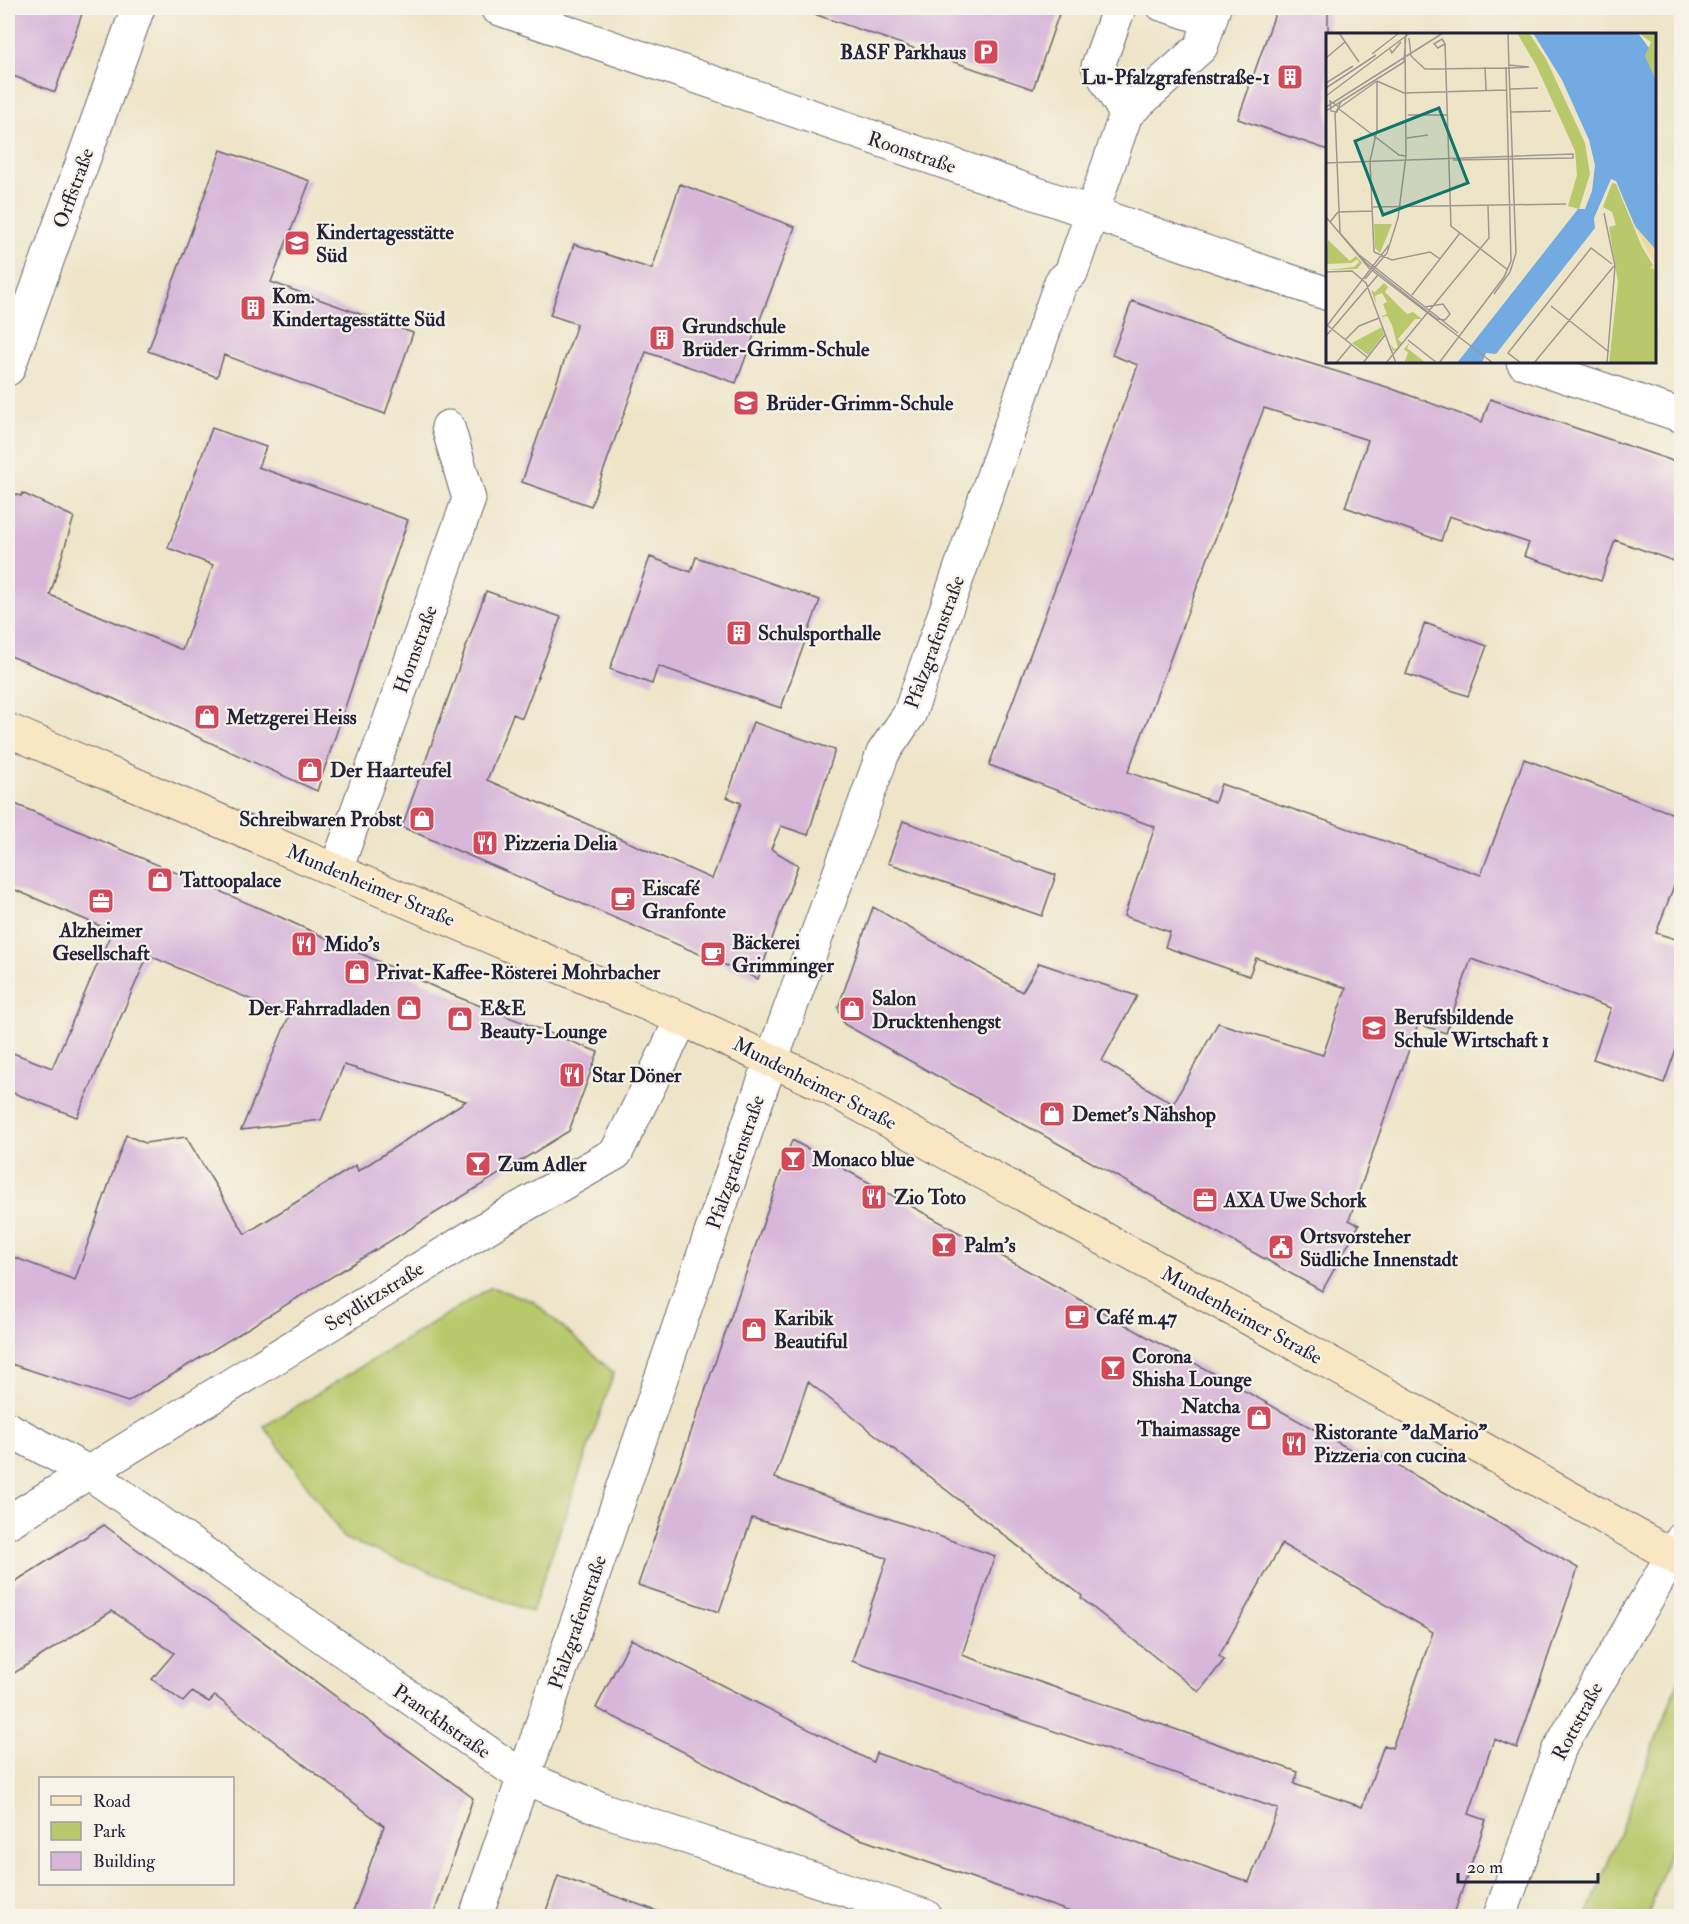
<svg xmlns="http://www.w3.org/2000/svg" width="1689" height="1924" font-family="'IM FELL Double Pica',serif">
	<style>
		.green { fill: #b8c86a; stroke: #6d7552; stroke-width: 1.5 }
		.building { fill: #d7b6d9; fill-rule: evenodd }
		.lines { fill: none; stroke-linecap: round; stroke-linejoin: round }
		.lane-casing { stroke: #69666d; stroke-width: 26 }
		.street-casing { stroke: #69666d; stroke-width: 35 }
		.secondary-casing { stroke: #69666d; stroke-width: 35 }
		.lane { stroke: #fff; stroke-width: 24 }
		.street { stroke: #fff; stroke-width: 33 }
		.secondary { stroke: #f9e7c3; stroke-width: 33 }
		.labels { text-anchor: middle; stroke-width: 4.5; stroke-linejoin: round; paint-order: stroke }
		.poi-label { font-size: 20px; font-weight: bold; fill: #22223b; stroke: #f7f3e8; text-anchor: start }
		.street-label { font-size: 20px; fill: #22223b; stroke: #f7f3e8 }
		.inset-road { fill: none; stroke: #9c9790; stroke-width: 1.5 }
		.view { fill: #0f766e; fill-opacity: 0.15; stroke: #0f766e; stroke-width: 3 }
		.inset-edge { fill: none; stroke: #22223b; stroke-width: 3 }
	</style>
	<rect width="100%" height="100%" fill="#f7f3e8"/>
	<filter id="ink" filterUnits="userSpaceOnUse"><feTurbulence type="fractalNoise" baseFrequency=".0167" numOctaves="2"/><feDisplacementMap in="SourceGraphic" scale="12" xChannelSelector="R" yChannelSelector="G"/><feConvolveMatrix kernelMatrix="1 2 1 2 8 2 1 2 1" color-interpolation-filters="sRGB"/></filter>
	<filter id="wash" filterUnits="userSpaceOnUse"><feTurbulence type="fractalNoise" baseFrequency=".008" numOctaves="4" result="noise"/><feDisplacementMap in="SourceGraphic" scale="24" xChannelSelector="R" yChannelSelector="G"/><feGaussianBlur stdDeviation="1.35" result="paint"/><feColorMatrix in="noise" values="0 0 0 0 0 0 0 0 0 0 0 0 0 0 0 0 0 1.4 0 .05"/><feComposite in="paint" operator="in"/></filter>
	<g filter="url(#wash)">
		<rect width="100%" height="100%" fill="#eee5c9"/>
		<path class="green" d="M491,1287L533,1301L614,1373L532,1612L345,1539L264,1426Z
			M1681,1675V1816L1648,1916H1587Z"/>
		<g id="blocks">
			<path class="building" d="M8,8H84L55,92L8,74Z
				M815,8H1061L1033,89L814,14Z
				M1277,8H1328V150L1238,119Z
				M221,150L310,181L271,282L413,333L385,414L224,355L217,377L148,351Z
				M680,184L795,227L736,383L646,352L591,506L522,482L577,324L550,315L574,244L652,269Z
				M1132,301L1260,348L1387,387L1482,422L1490,399L1682,464V564L1615,540L1601,581L1524,556L1529,543L1449,516L1441,541L1345,507L1368,440L1264,408L1128,772L1215,802L1221,784L1481,875L1524,759L1682,817V865L1656,933L1682,941V1032L1664,1083L1593,1059L1611,1008L1471,959L1446,1033L1418,1024L1349,1220L1359,1225L1322,1291L844,1024L838,1008L873,907L1022,992L1039,963L1137,996L1102,1061L1173,1104L1218,1023L1323,1055L1346,988L1256,958L1249,976L1165,947L1170,932L1124,916L1155,827L989,765L1138,365L1112,355Z
				M212,428L266,447L258,467L408,520L317,791L112,698L8,655V492L21,496L22,493L74,517L50,595L182,650L213,565L168,548Z
				M650,557L691,572L696,557L820,600L781,708L658,666L652,684L610,669Z
				M486,591L561,617L522,718L513,714L487,780L712,879L741,803L727,797L753,722L835,750L808,835L781,826L771,849L798,865L758,979L402,827Z
				M1425,623L1487,646L1468,696L1406,674Z
				M8,801L280,917L450,994L598,1052L569,1131L128,1402L8,1363V1255L75,1280L126,1135L145,1143L186,1137L245,1234L356,1165L358,1171L466,1101L344,1065L321,1120L241,1130L289,1016L148,955L77,1117L8,1091V1051L52,1068L112,931L8,887Z
				M903,821L1056,875L1042,916L888,863Z
				M792,1140L1373,1462L1377,1454L1578,1568L1517,1748L1494,1739L1469,1814L1486,1820L1453,1917H1085L849,1835L596,1708L631,1639L873,1762L876,1753L1249,1882L1278,1809L852,1661L887,1558L752,1518L719,1612L638,1585ZM808,1382L1082,1596L1081,1598L1199,1692L1224,1660L1219,1656L1282,1544L1433,1632L1392,1748L1384,1745L1362,1807L1294,1784L1298,1772L962,1655L995,1556L775,1478Z
				M104,1525L473,1798L433,1917H351L384,1826L215,1696L209,1702L192,1692L183,1702L152,1679L174,1653L112,1611L8,1677V1586Z
				M558,1876L657,1911L656,1917H544Z"/>
		</g>
	</g>
	<g filter="url(#ink)">
		<use href="#blocks" fill-opacity="0" stroke="#69666d" stroke-width="1.5"/>
		<g class="lines">
			<g class="lane-casing">
				<path id="lane" d="M1159,8L1209,24"/>
			</g>
			<g class="street-casing">
				<path id="street" d="M497,8L1328,294
					M1119,8L1098,66L1126,114
					M1523,362L1682,416
					M8,369L138,8
					M336,870L469,499L448,427
					M8,1429L88,1472L523,1777L607,1811L925,1916
					M8,1522L504,1217L616,1153L682,1019
					M476,1916L753,1111L883,753L909,715L1061,282L1071,273L1126,114L1201,47L1214,8
					M1500,1916L1558,1751L1682,1539"/>
			</g>
			<g class="secondary-casing">
				<path id="secondary" d="M8,730L682,1019L816,1081L1325,1360L1682,1561"/>
			</g>
			<use href="#lane" class="lane"/>
			<use href="#street" class="street"/>
			<use href="#secondary" class="secondary"/>
		</g>
	</g>
	<defs>
		<g id="parking-square" transform="scale(1.35)"><rect x="-9" y="-9" width="18" height="18" rx="4" fill="#d1495b" stroke="#f7f3e8"/><path d="M-3.5-5.5H1a3.5 3.5 0 0 1 0 7H-1V5.5H-3.5ZM-1-3.4V-.6H.8a1.4 1.4 0 0 0 0-2.8Z" fill="#fff"/></g>
		<g id="building-square" transform="scale(1.35)"><rect x="-9" y="-9" width="18" height="18" rx="4" fill="#d1495b" stroke="#f7f3e8"/><path d="M-4-6H4V6H1V3H-1V6H-4ZM-2.5-4.3h1.7v1.8h-1.7ZM.8-4.3h1.7v1.8H.8ZM-2.5-1h1.7V.8h-1.7ZM.8-1h1.7V.8H.8Z" fill="#fff"/></g>
		<g id="school-square" transform="scale(1.35)"><rect x="-9" y="-9" width="18" height="18" rx="4" fill="#d1495b" stroke="#f7f3e8"/><path d="M0-5L7-2L0 1L-7-2ZM-4 1L0 2.5L4 1V4Q0 6-4 4Z" fill="#fff"/></g>
		<g id="shop-square" transform="scale(1.35)"><rect x="-9" y="-9" width="18" height="18" rx="4" fill="#d1495b" stroke="#f7f3e8"/><path d="M-5-2.5h2.3a2.7 3.5 0 0 1 5.4 0H5L5.5 6h-11ZM-1.5-2.5h3a1.5 2.3 0 0 0-3 0Z" fill="#fff"/></g>
		<g id="restaurant-square" transform="scale(1.35)"><rect x="-9" y="-9" width="18" height="18" rx="4" fill="#d1495b" stroke="#f7f3e8"/><path d="M-5-6h1v4h1v-4h1v4h1v-4h1v5L-1.5 .5V6h-2V.5L-5-1ZM5-6V6H3V1.5H1.5Q1.5-4 5-6Z" fill="#fff"/></g>
		<g id="cafe-square" transform="scale(1.35)"><rect x="-9" y="-9" width="18" height="18" rx="4" fill="#d1495b" stroke="#f7f3e8"/><path d="M-5.5-4.5H6V0H3Q3 3.5 0 3.5H-2.5Q-5.5 3.5-5.5 0ZM3-3.2v2h1.7v-2ZM-6 4.5H4V6H-6Z" fill="#fff"/></g>
		<g id="office-square" transform="scale(1.35)"><rect x="-9" y="-9" width="18" height="18" rx="4" fill="#d1495b" stroke="#f7f3e8"/><path d="M-6-3h4V-5.5h4V-3h4V5H-6ZM-1-4.5V-3h2v-1.5ZM-6 0V1H6V0Z" fill="#fff"/></g>
		<g id="bar-square" transform="scale(1.35)"><rect x="-9" y="-9" width="18" height="18" rx="4" fill="#d1495b" stroke="#f7f3e8"/><path d="M-6-5H6L.8 .8V4.5H3.5V6h-7V4.5H-.8V.8Z" fill="#fff"/></g>
		<g id="civic-square" transform="scale(1.35)"><rect x="-9" y="-9" width="18" height="18" rx="4" fill="#d1495b" stroke="#f7f3e8"/><path d="M-.6-6.5H3V-4.5H.6V-3L4-1V1h2V6H-6V1h2V-1L-.6-3ZM-1.2 2.5V6h2.4V2.5Z" fill="#fff"/></g>
	</defs>
	<g fill-rule="evenodd">
		<use href="#parking-square" x="986" y="52"/>
		<use href="#building-square" x="1290" y="77"/>
		<use href="#school-square" x="297" y="243"/>
		<use href="#building-square" x="253" y="308"/>
		<use href="#building-square" x="662" y="338"/>
		<use href="#school-square" x="746" y="403"/>
		<use href="#building-square" x="739" y="633"/>
		<use href="#shop-square" x="207" y="717"/>
		<use href="#shop-square" x="310" y="770"/>
		<use href="#shop-square" x="422" y="819"/>
		<use href="#restaurant-square" x="485" y="843"/>
		<use href="#shop-square" x="160" y="880"/>
		<use href="#cafe-square" x="623" y="899"/>
		<use href="#office-square" x="101" y="901"/>
		<use href="#restaurant-square" x="304" y="944"/>
		<use href="#cafe-square" x="713" y="954"/>
		<use href="#shop-square" x="357" y="972"/>
		<use href="#shop-square" x="409" y="1008"/>
		<use href="#shop-square" x="852" y="1009"/>
		<use href="#shop-square" x="460" y="1019"/>
		<use href="#school-square" x="1374" y="1028"/>
		<use href="#restaurant-square" x="572" y="1075"/>
		<use href="#shop-square" x="1052" y="1114"/>
		<use href="#bar-square" x="793" y="1159"/>
		<use href="#bar-square" x="478" y="1164"/>
		<use href="#restaurant-square" x="874" y="1197"/>
		<use href="#office-square" x="1205" y="1200"/>
		<use href="#bar-square" x="944" y="1245"/>
		<use href="#civic-square" x="1281" y="1247"/>
		<use href="#cafe-square" x="1077" y="1317"/>
		<use href="#shop-square" x="754" y="1330"/>
		<use href="#bar-square" x="1113" y="1368"/>
		<use href="#shop-square" x="1259" y="1418"/>
		<use href="#restaurant-square" x="1294" y="1444"/>
	</g>
	<g class="labels">
		<g class="poi-label">
			<text x="966" y="59" text-anchor="end">BASF Parkhaus</text>
			<text x="1270" y="84" text-anchor="end">Lu-Pfalzgrafenstraße-1</text>
			<text x="316" y="239">Kindertagesstätte<tspan x="316" dy="23">Süd</tspan></text>
			<text x="272" y="303">Kom.<tspan x="272" dy="23">Kindertagesstätte Süd</tspan></text>
			<text x="682" y="333">Grundschule<tspan x="682" dy="23">Brüder-Grimm-Schule</tspan></text>
			<text x="766" y="410">Brüder-Grimm-Schule</text>
			<text x="758" y="640">Schulsporthalle</text>
			<text x="226" y="724">Metzgerei Heiss</text>
			<text x="330" y="777">Der Haarteufel</text>
			<text x="402" y="826" text-anchor="end">Schreibwaren Probst</text>
			<text x="504" y="850">Pizzeria Delia</text>
			<text x="180" y="887">Tattoopalace</text>
			<text x="642" y="895">Eiscafé<tspan x="642" dy="23">Granfonte</tspan></text>
			<text x="101" y="937" text-anchor="middle">Alzheimer<tspan x="101" dy="23">Gesellschaft</tspan></text>
			<text x="732" y="949">Bäckerei<tspan x="732" dy="23">Grimminger</tspan></text>
			<text x="324" y="951">Mido's</text>
			<text x="376" y="979">Privat-Kaffee-Rösterei Mohrbacher</text>
			<text x="872" y="1005">Salon<tspan x="872" dy="23">Drucktenhengst</tspan></text>
			<text x="390" y="1015" text-anchor="end">Der Fahrradladen</text>
			<text x="480" y="1015">E&amp;E<tspan x="480" dy="23">Beauty-Lounge</tspan></text>
			<text x="1394" y="1024">Berufsbildende<tspan x="1394" dy="23">Schule Wirtschaft 1</tspan></text>
			<text x="592" y="1082">Star Döner</text>
			<text x="1072" y="1121">Demet's Nähshop</text>
			<text x="812" y="1166">Monaco blue</text>
			<text x="498" y="1171">Zum Adler</text>
			<text x="894" y="1204">Zio Toto</text>
			<text x="1224" y="1207">AXA Uwe Schork</text>
			<text x="1300" y="1243">Ortsvorsteher<tspan x="1300" dy="23">Südliche Innenstadt</tspan></text>
			<text x="964" y="1252">Palm's</text>
			<text x="1096" y="1324">Café m.47</text>
			<text x="774" y="1325">Karibik<tspan x="774" dy="23">Beautiful</tspan></text>
			<text x="1132" y="1363">Corona<tspan x="1132" dy="23">Shisha Lounge</tspan></text>
			<text x="1240" y="1413" text-anchor="end">Natcha<tspan x="1240" dy="23">Thaimassage</tspan></text>
			<text x="1314" y="1439">Ristorante "daMario"<tspan x="1314" dy="23">Pizzeria con cucina</tspan></text>
		</g>
		<g class="street-label">
			<text transform="translate(912 152) rotate(19)" y="7">Roonstraße</text>
			<text transform="translate(73 188) rotate(-70)" y="7">Orffstraße</text>
			<text transform="translate(934 642) rotate(-70)" y="7">Pfalzgrafenstraße</text>
			<text transform="translate(415 649) rotate(-70)" y="7">Hornstraße</text>
			<text transform="translate(371 885) rotate(23)" y="7">Mundenheimer Straße</text>
			<text transform="translate(815 1083) rotate(27)" y="7">Mundenheimer Straße</text>
			<text transform="translate(735 1162) rotate(-71)" y="7">Pfalzgrafenstraße</text>
			<text transform="translate(374 1296) rotate(-32)" y="7">Seydlitzstraße</text>
			<text transform="translate(1242 1315) rotate(29)" y="7">Mundenheimer Straße</text>
			<text transform="translate(577 1622) rotate(-71)" y="7">Pfalzgrafenstraße</text>
			<text transform="translate(442 1721) rotate(35)" y="7">Pranckhstraße</text>
			<text transform="translate(1577 1721) rotate(-62)" y="7">Rottstraße</text>
		</g>
	</g>
	<g transform="translate(1326 33)">
		<rect width="330" height="330" fill="#eee5c9"/>
		<path d="M191,0H203L220,26L259,110L264,141L253,176L242,173L251,142L249,118L210,32ZM312,0H330V47L319,24L325,9ZM286,150L290,151L316,214L330,237V330H283L292,249L283,194L290,192L286,179L277,174ZM48,191H66L54,220L49,215ZM2,207L24,228L30,223L36,230L31,236L0,237L28,234L33,229L31,226L26,230L0,231ZM58,250L62,254L59,259L81,281L87,279L96,286H89L72,306L76,310L72,316L67,318L64,310L68,316L72,315L66,292L61,283L56,284L58,290L56,285V283L61,281L57,271L61,269L56,260L49,263L50,271L45,257L49,259ZM56,294L58,301L42,322L26,310ZM84,309L81,315L100,330H78L82,320L78,316Z" fill="#b8c86a"/>
		<path d="M308,192L330,216V237L324,235L328,230Z" fill="#eeda9e"/>
		<path d="M207,0H312L323,15L319,23L330,47V217L309,193L290,148L285,146L268,185L269,195L170,321L160,320L156,330H131L252,176H259L266,158L269,132L263,107L236,47Z" fill="#72aae1"/>
		<path class="inset-road" d="M13,0L33,29M83,5L85,23L99,36L183,35L182,0M116,6L119,11L112,15L108,11ZM119,11L125,193L182,237M64,16L66,20L75,9M46,21L73,0M0,25L19,9M159,34L160,57M51,48L78,60L180,57M0,50L27,33M0,55L50,22M184,56L212,55M0,63L84,0M4,68L13,74L11,79L5,78ZM15,69L9,81L14,200L40,230L111,286L119,287L124,281L117,271L98,274M0,74L117,0M13,75L51,48M13,76L73,122L80,123M0,78L78,29L80,0M185,79L225,78M9,80L14,199M82,82H121M81,105L102,102M0,130L247,121V125L127,127M46,174L240,171M278,180L289,233L281,330M0,184L43,235L167,330M4,189L12,179L46,178M48,219L44,128L51,97V48M48,219L66,227L104,219L114,226M32,221L132,300M0,239L26,238L40,250L70,330M39,246L61,220L72,185L80,123L79,4M168,261L184,239L190,220L183,35L203,34L183,32M86,262L134,200M225,273L283,319M1,292L41,324M0,294L63,212M0,303L52,242M19,307L33,293L53,285M82,307L111,330M10,330L25,312M37,330L59,302M60,330L163,205L162,173M113,330L178,244L185,228L180,34M195,330L182,320L265,215L286,231M208,330L288,233"/>
		<path class="view" d="M113,75L142,150L57,182L29,108Z"/>
		<rect width="330" height="330" class="inset-edge"/>
	</g>
	<rect width="1689" height="1924" fill="none" stroke="#f7f3e8" stroke-width="30"/>
	<rect x="39" y="1777" width="195" height="108" fill="#f7f3e8" stroke="#a29fa3" stroke-width="1.5"/>
	<rect x="51" y="1796" width="30" height="9" fill="#f9e7c3" stroke="#a29fa3" stroke-width="1.5"/>
	<text x="93" y="1807" font-size="18" fill="#22223b">Road</text>
	<rect x="51" y="1822" width="30" height="18" fill="#b8c86a" stroke="#a29fa3" stroke-width="1.5"/>
	<text x="93" y="1837" font-size="18" fill="#22223b">Park</text>
	<rect x="51" y="1852" width="30" height="18" fill="#d7b6d9" stroke="#a29fa3" stroke-width="1.5"/>
	<text x="93" y="1867" font-size="18" fill="#22223b">Building</text>
	<path d="M1458 1873v9h140v-9" fill="none" stroke="#22223b" stroke-width="3"/>
	<text x="1467" y="1873" font-size="18" fill="#22223b" stroke="#f7f3e8" stroke-width="4.5" paint-order="stroke">20 m</text>
</svg>
